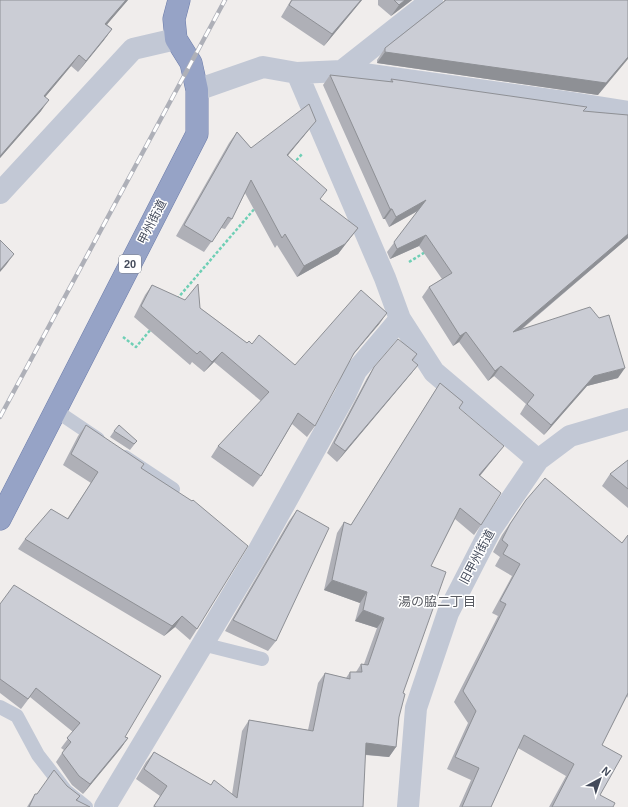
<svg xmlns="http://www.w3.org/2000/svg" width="628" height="807" font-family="Arial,'Noto Sans JP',sans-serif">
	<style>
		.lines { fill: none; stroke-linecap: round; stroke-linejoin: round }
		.trunk-casing { stroke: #6d7daa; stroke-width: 23 }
		.path { stroke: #6fcfb5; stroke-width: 2.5; stroke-dasharray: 3 2; stroke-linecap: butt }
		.service { stroke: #c2c8d5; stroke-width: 14 }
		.minor { stroke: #c2c8d5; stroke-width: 22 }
		.tertiary { stroke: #c2c8d5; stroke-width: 22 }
		.trunk { stroke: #96a3c6; stroke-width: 22 }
		.rail-casing { stroke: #aeb0b8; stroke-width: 4.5 }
		.rail { stroke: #fff; stroke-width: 3; stroke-dasharray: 9; stroke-linecap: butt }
		.wall { fill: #afb0b7 }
		.shaded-wall { fill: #8e9095 }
		.building { fill: #cbcdd5; stroke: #8e9095 }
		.labels { text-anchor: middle; stroke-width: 3; stroke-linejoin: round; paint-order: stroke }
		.shield { fill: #fff; stroke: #7c818c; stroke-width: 1 }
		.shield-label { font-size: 11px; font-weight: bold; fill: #444b5b }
		.street-label { font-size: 12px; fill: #444b5b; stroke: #fff }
		.neighbourhood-label { font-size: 13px; fill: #595b62; stroke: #fff }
	</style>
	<rect width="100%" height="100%" fill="#f0edec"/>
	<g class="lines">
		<g class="trunk-casing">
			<path id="trunk" d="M0,519L197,134V90L191,63L176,39L174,19L179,0"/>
		</g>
		<path class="path" d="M293,164L302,154
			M409,262L427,251
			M177,299L256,207
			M123,337L136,347L152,328"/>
		<path class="service" d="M55,410L98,439
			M125,457L173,489
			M202,644L262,659
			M0,707L17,716L38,755L66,791L86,807"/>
		<path class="minor" d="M342,71L432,0
			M297,73L385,278L400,319L434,372L538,460
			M197,90L263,67L297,73L342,71L565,102L628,112
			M105,807L255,557L345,395L356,371L400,319
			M408,807L416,708L448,613L491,529L538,460L570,436L628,419"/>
		<path class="tertiary" d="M0,193L133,49L176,39"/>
		<use href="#trunk" class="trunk"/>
		<g class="rail-casing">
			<path id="rail" d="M0,417L225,0"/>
		</g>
		<use href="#rail" class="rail"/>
	</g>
	<path class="wall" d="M0,0H128L107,24L112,29L104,40L78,72L71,66L45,97L41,111L0,158Z
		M291,0H362L324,46L281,17Z
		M378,0H412L391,16L378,5Z
		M444,0H628L598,95L377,63V60L385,48L444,1Z
		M330,75L390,82L391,79L584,111L628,115V238L521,330L618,378L587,386L544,435L520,414L526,404L494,376L488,381L459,342L453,346L422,297L429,287L442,279L419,246L390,259L387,252L418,211L389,227L385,219H383L323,85Z
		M308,131L288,155L320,200L358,228L338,254L297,277L277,245L275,248L245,193L232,219L225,229L221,228L204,252L176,236L229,143L237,132L251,148Z
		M152,285L200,308L247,343L252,344L295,365L380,323L351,357L315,426L307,437L292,424L261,476L253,487L211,457L218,446L261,401L214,362L204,372L192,362L190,365L134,317L145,295Z
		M417,354L413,361L418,365L410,375L337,462L327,453L367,378L374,367Z
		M440,383L463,402L459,408L496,456L480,476L481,525L474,535L455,519L431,566L403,693L399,717L396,747L389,757L365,755L363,807H153L160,796L136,779L146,762L154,752L211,785L232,794L242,731L249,720L308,730L318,683L325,673L346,678L350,672H356L361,664H364L377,628L355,621L360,603L324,590L337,533L344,522L351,525L433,394Z
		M86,425L141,468L197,629L190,640L175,627L164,636L18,549L25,539L67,519L91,483L63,465L78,436Z
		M114,431L137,441L130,450L110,437Z
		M628,460V508L602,486L610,474Z
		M526,500L622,543L628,535V698L627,696L602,745L600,795L613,807H549L566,776L518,748L491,807H459L471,780L447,769L468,723L454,702L498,616L492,613L512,576L495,566L500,557L493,552L502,535Z
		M297,510L276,641L268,651L225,631L289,521Z
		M0,604L125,737L128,738L121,748L83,794L72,785L56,762L64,750L61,748L73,732L30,697L21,709L0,693Z
		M67,786L80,796L77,801L90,807H27L35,794H37Z"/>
	<path class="shaded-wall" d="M126,0H128L98,35L105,24Z
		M361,0H362L324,46L332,34Z
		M405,0H412L391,16L399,5Z
		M112,29L104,40L78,72L86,61Z
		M385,52L628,57V59L598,95L377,63Z
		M79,55L71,66L36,108L44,96Z
		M49,100L41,111L0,158V156Z
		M316,121L308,131L280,165L287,155Z
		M426,200L419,210L389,227L396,217Z
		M390,209H392L385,219H383Z
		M358,228L338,254L297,277L304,266Z
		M628,234V238L506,342L513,332Z
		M426,235L419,246L390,259L397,249Z
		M14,254L6,265L0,272V270Z
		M387,313L380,323L346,363L354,353Z
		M466,332L459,342L453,346L460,336Z
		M222,352L214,362L204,372L212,362Z
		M418,365L410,375L337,462L345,451Z
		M501,366L494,376L488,381L495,371Z
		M625,368L618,378L587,386L544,435L551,425L594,376Z
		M504,446L496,456L472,485L479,475Z
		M332,580L367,592L360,603L324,590Z
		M363,610L384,618L377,628L355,621Z
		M182,616L175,627L164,636L172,626Z
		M128,738L121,748L83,794L90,784Z
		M366,743L396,747L389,757L359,754Z"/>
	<path class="building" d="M0,0H126L105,24L112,29L86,61L79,55L44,96L49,100L0,156Z
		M292,0H361L332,34L289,5Z
		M394,0H405L399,5Z
		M446,0H628V57L606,83L385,52V48Z
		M330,75L393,82L391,79L587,107L583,111L628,115V234L513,332L590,307L599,318L609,315L625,368L594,376L551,425L527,404L534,395L501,366L495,371L466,332L460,336L429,287L452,273L426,235L397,249L394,242L426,200L396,217L392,209H390Z
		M309,104L316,121L287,155L327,190L320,199L358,228L345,244L304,266L285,234L282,238L251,180L232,219L228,217L212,242L184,225L237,132L251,148Z
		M0,240L14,254L0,270Z
		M198,284L200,308L247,343L249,341L252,344L259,335L295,365L361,290L387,313L354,353L315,426L298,413L261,476L218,446L269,392L222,352L212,362L200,351L197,354L141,306L152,285L185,300Z
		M398,339L417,354L412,360L418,365L345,451L334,443L374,367Z
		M440,383L463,402L459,408L504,446L479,475L501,493L481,525L460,508L431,566L446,572L403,693L405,694L399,717L396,747L366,743L363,807H156L154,806L167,786L144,769L154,752L211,785L214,780L237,798L249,720L313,731L325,673L350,679V672H362L361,664L368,665L384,618L363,610L367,592L332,580L344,522L351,525Z
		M86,425L144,464L141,468L192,501L193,500L248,546L197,629L182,616L172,626L25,539L51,509L68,519L98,472L71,454Z
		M119,425L137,441L134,444L114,431Z
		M628,460V489L610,474Z
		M545,478L622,543L628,535V693L602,745L622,756L600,795L615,803L613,807H552L574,764L524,735L491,807H462L479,768L455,757L476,711L463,691L506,604L500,601L520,564L503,554L508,545L502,540L510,524L526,500Z
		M297,510L329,528L276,641L233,620Z
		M14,585L161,676L125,737L128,738L90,784L79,776L62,753L71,742L67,738L80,723L36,688L28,699L0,679V604Z
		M54,770L67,786L80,796L76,800L90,807H29L35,794H37Z"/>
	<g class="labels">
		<rect class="shield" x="119" y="255" width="22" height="18" rx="3"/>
		<g class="shield-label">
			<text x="130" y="268">20</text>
		</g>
		<g class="street-label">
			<text transform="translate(152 222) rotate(-63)" y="4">甲州街道</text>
			<text transform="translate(477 557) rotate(-62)" y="4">旧甲州街道</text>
		</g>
		<g class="neighbourhood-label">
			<text x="437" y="606">湯の脇二丁目</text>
		</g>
	</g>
	<g transform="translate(600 779) rotate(40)" stroke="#ffffff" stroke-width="3" paint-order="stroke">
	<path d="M0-3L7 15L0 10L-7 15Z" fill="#444b5b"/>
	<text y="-6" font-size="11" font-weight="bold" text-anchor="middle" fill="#444b5b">N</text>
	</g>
</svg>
